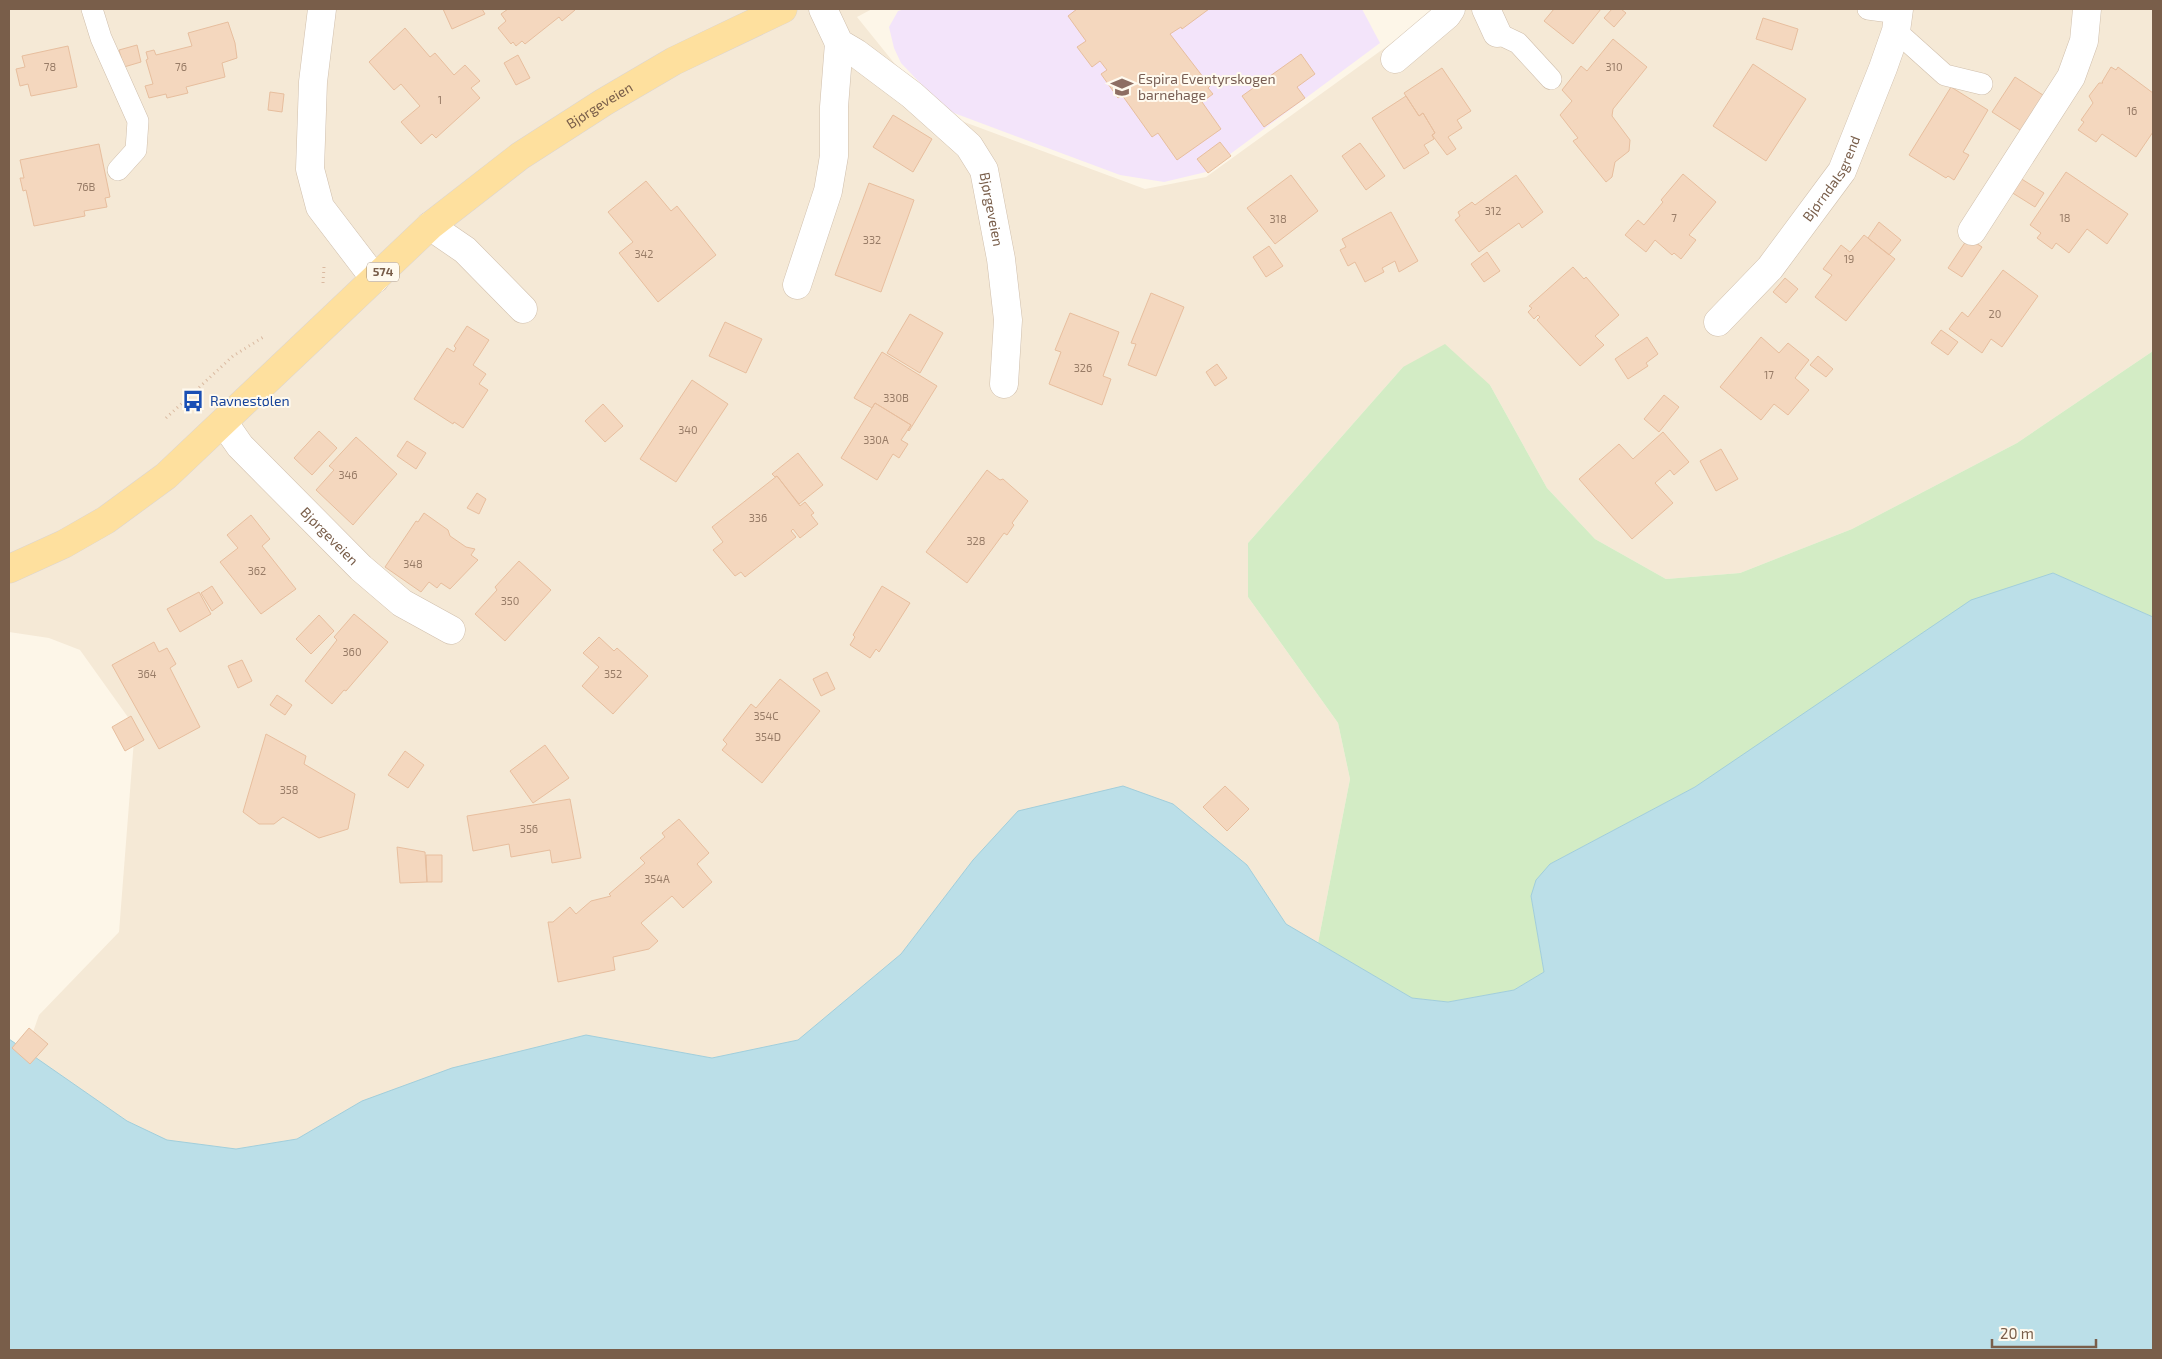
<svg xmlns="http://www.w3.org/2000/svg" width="2162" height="1359" font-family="'Exo 2',sans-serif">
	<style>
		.residential { fill: #f5e9d6 }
		.education { fill: #f3e4fa }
		.green { fill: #d3ecc5 }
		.water { fill: #bbdfe8; stroke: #a1cedb }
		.building { fill: #f4d7be; stroke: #e7be9e }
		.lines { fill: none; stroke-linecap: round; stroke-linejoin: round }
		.lane-casing { stroke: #d0bfac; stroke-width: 22 }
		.street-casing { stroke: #d0bfac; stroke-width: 29 }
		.primary-casing { stroke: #dcd5d0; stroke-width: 29 }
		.path { stroke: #dabaa1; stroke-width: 3; stroke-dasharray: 1 4; stroke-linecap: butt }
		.lane { stroke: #fff; stroke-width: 21 }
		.street { stroke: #fff; stroke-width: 28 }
		.primary { stroke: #fee09e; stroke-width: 28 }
		.labels { text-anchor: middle; stroke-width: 4; stroke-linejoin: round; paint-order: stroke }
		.number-label { font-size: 11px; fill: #987c67 }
		.shield { fill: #fffaef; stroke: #a18d7c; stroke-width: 1 }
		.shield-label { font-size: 12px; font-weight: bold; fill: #795e4a }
		.education-label { font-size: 14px; fill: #785e54; stroke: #fffaef; text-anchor: start }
		.street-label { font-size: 14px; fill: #795e4a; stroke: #fffaef }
		.transit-label { font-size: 14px; fill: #164399; stroke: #fffaef; text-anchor: start }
	</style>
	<rect width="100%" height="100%" fill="#fdf6e8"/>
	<path class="residential" d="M9,9H872L857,17L932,110L1145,189L1206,177L1426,18L1442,9H2153V351L2017,443L1852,529L1740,573L1666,579L1595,539L1547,488L1490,385L1403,367L1248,543V597L1338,723L1350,779L1318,943L1286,924L1247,865L973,860L901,954L798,1040L712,1058L586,1035L362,1101L297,1139L236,1149L167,1140L127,1121L26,1052L39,1015L119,932L135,727L80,650L49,638L9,632Z"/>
	<path class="education" d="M905,9H1362L1380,43L1206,172L1164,182L1120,175L946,110L901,63L894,48L889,27L898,11Z"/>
	<path class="green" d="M1445,344L1490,385L1547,488L1595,539L1666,579L1740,573L1852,529L2017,443L2153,351V617L2053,573L1695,787L1550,864L1531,896L1544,972L1514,990L1448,1002L1412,998L1318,943L1350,779L1338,723L1248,597V543L1403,367Z"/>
	<path class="water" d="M2053,573L2153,617V1350H9V1039L127,1121L167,1140L236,1149L297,1139L362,1101L452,1068L586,1035L712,1058L798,1040L901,954L973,860L1018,811L1123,786L1173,804L1247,865L1286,924L1412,998L1448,1002L1514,990L1544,972L1531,896L1536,880L1550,864L1695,787L1971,600Z"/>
	<path class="building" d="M443,9H482L485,14L452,29Z
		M508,9H575V10L562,21L559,17L525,44L522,41L516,46L513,42L511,44L498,28L506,21L501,14Z
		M1077,9H1209L1182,29L1181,27L1170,34L1210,86L1208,88L1213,94L1202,102L1221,129L1177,160L1158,133L1152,137L1122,95L1118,98L1101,74L1107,70L1100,61L1092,67L1077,47L1086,41L1068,16Z
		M1554,9H1601L1573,44L1544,21Z
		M1612,9H1621L1626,13L1614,27L1604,18Z
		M1763,18L1798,29L1792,50L1756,39Z
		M228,22L235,43L237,58L222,63L225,77L186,87L188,93L167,98L166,94L149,98L145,86L153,84L146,60L148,59L146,52L154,50L156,55L192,46L188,33Z
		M405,28L430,57L435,53L454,75L465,65L480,81L471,88L480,98L436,138L432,134L421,144L401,122L420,106L401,84L394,90L369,62Z
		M1613,39L1647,67L1613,109L1612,116L1630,140L1629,151L1615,162L1612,177L1606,182L1573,141L1578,138L1560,115L1572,101L1562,90L1581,66L1587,71Z
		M137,45L141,62L124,67L119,50Z
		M68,46L77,87L31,96L28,84L20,86L16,69L25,67L22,56Z
		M1301,54L1315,74L1297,87L1305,98L1264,127L1242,96Z
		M518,55L530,78L516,85L504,63Z
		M1753,64L1806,99L1766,161L1713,126Z
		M2111,67L2116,70L2118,67L2153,93V132L2136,157L2102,134L2096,142L2078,130L2084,122L2081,120L2093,103L2089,96L2099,83H2103L2102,82Z
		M1442,68L1471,111L1457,120L1462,128L1448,137L1456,149L1447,155L1432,135L1435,133L1423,113L1419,116L1404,93Z
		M2015,77L2046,97L2023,132L1992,112Z
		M1951,87L1988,110L1963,152L1969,155L1954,180L1948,176L1946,178L1909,155Z
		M270,92L284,94L282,112L268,110Z
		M1406,96L1419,116L1423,113L1435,133L1432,135L1434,139L1424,145L1429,153L1404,169L1372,118Z
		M893,115L932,139L913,172L873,147Z
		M1220,142L1231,156L1208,173L1197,159Z
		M1360,143L1385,176L1366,190L1342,156Z
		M99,144L110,197L105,198L107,207L84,211L85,216L34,226L26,190L23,191L20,178H24L20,160Z
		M2066,172L2128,214L2107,244L2087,229L2069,253L2056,243L2052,249L2037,238L2041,233L2030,225Z
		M1683,174L1716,202L1689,235L1696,240L1681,259L1674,253L1672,255L1655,240L1646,252L1625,235L1638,220L1644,225L1663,202L1661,200Z
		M1291,175L1318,211L1275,244L1247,208Z
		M1516,175L1543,212L1522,228L1519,223L1479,252L1455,220L1460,216L1458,212L1472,202L1475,205Z
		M2020,178L2044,193L2035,207L2011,192Z
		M646,181L671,211L677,206L716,255L658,302L619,253L633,242L608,212Z
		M869,183L914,200L881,292L835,275Z
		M1391,212L1418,261L1399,272L1395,261L1382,268L1384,272L1365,282L1355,262L1348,266L1340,250L1346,247L1342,239Z
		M1879,222L1901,240L1889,255L1868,238Z
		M1864,235L1895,259L1846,321L1815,297L1832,275L1823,269L1841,245L1850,252Z
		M1968,238L1982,247L1962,277L1948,268Z
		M1269,246L1283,266L1266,277L1253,257Z
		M1487,252L1500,271L1484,282L1471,264Z
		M1573,267L1584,279L1586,277L1619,315L1595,336L1604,345L1580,366L1537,320L1540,317L1538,315L1534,319L1528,312L1532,308L1529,306Z
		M2003,270L2038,296L2002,347L1991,339L1982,353L1949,329L1962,312L1968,317Z
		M1785,278L1798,289L1786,303L1773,292Z
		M1151,293L1184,307L1156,376L1128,365L1136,344L1131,343Z
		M1070,313L1119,332L1103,376L1111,379L1102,405L1049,384L1061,352L1055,350Z
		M910,314L943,333L920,373L887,353Z
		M725,322L762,339L746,373L709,356Z
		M467,326L489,340L473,365L486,374L479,384L488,390L463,428L454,422L453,424L414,399L447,348L454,352L456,348L454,346Z
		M1941,330L1958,342L1948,355L1931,343Z
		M1647,337L1658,354L1646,363L1648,366L1628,379L1615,359Z
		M1761,337L1779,353L1788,343L1809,360L1795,378L1809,390L1788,415L1774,404L1761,420L1720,387Z
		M882,352L937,386L909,431L908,430L911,425L875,403L872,408L854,398Z
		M1818,356L1833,369L1826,377L1810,365Z
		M1217,364L1227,378L1215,386L1206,372Z
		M692,380L728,404L676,482L640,459Z
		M1664,395L1679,407L1659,432L1644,419Z
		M875,403L911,425L901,440L908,444L899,458L893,454L877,480L841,458Z
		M603,404L623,426L605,442L585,421Z
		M319,431L337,448L312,475L294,458Z
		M1663,432L1689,462L1674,475L1670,470L1655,483L1673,503L1632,539L1579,479L1619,444L1633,459Z
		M356,437L397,474L353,525L316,490L334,470L329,466Z
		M407,441L426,453L416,469L397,456Z
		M1721,449L1738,479L1716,491L1700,461Z
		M798,453L823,485L799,504L777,476L775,477L772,474Z
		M987,470L1000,480L1003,479L1028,501L1012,523L1014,525L1007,535L1004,533L967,583L926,552Z
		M777,476L800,506L805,502L814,513L811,515L818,524L800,538L793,529L791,531L796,537L745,577L741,572L735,576L713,550L723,542L712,527Z
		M477,493L486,499L479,514L467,508Z
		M424,513L448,530L450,536L466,547L475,549L471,555L478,560L450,589L441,583L437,588L429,582L421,592L385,567L416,521L418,522Z
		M251,515L270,539L262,546L296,589L261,614L220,562L238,548L227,535Z
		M519,561L551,590L505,641L475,614L497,590L495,587Z
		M212,586L223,603L212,611L201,593Z
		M882,586L910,603L879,652L876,649L870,658L850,645L855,637L853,635Z
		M199,592L211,614L180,632L167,609Z
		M354,614L388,642L346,691L344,690L332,704L305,681L337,640L334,637Z
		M319,615L334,631L311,654L296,639Z
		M599,637L614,651L617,648L648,676L613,714L582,686L599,667L583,653Z
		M154,642L159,652L167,648L176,664L170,668L200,727L159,749L112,665Z
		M242,660L252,681L238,688L228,666Z
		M827,672L835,689L821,696L813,679Z
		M780,679L820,711L762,783L722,750L727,744L723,740L751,704L756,708Z
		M277,695L292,705L285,715L270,705Z
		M131,716L144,740L125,751L112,727Z
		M266,734L306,756L304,764L355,794L348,829L319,838L283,817L274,824H259L243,812Z
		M545,745L569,778L533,803L510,771Z
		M405,751L424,765L408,788L388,775Z
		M1225,786L1249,809L1227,831L1203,807Z
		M570,799L581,858L552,863L550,850L511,857L509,844L473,851L467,816Z
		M679,819L709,853L697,864L712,882L683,908L672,896L641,923L658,941L649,949L613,957L615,970L558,982L548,922H553L570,907L576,914L591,901L611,896L609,894L645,863L640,858L665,837L662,833Z
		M397,847L425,852L427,882L400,883Z
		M426,855H442V882H427Z
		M29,1028L48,1044L30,1064L12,1048Z"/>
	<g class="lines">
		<g class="lane-casing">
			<path id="lane" d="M92,9L101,38L138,121L136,150L118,170
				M1868,9L1898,13
				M1896,31L1945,75L1982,84
				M1497,33L1518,43L1551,79"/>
		</g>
		<g class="street-casing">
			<g id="street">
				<path d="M322,9L313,82L310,169L320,207L375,279"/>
				<path id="s1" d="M823,9L839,43L856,53L912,95L969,146L984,170L1001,259L1008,320L1004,384"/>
				<path d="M1486,9L1497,33"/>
				<path d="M1395,59L1447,15L1451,9"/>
				<path d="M430,226L465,250L523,309"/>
				<path d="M1972,231L2071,77L2084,41L2087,9"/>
				<path d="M797,285L828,191L834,156V107L839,43"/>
				<path id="s2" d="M1718,322L1770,268L1842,171L1883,68L1896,31L1899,9"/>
				<path id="s3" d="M224,423L240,446L361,568L402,603L451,630"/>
			</g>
		</g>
		<g class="primary-casing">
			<g id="primary">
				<path id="s4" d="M9,569L64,544L106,520L166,476L430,226L520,156L604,102L674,61L783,9"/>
			</g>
		</g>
		<path class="path" d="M323,283L324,267
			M166,418L233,356L265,336"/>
		<use href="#lane" class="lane"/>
		<use href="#street" class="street"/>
		<use href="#primary" class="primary"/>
	</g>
	<defs>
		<g id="school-bare" transform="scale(1.725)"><path d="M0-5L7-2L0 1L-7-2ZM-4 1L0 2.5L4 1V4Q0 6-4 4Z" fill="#8d6e63" stroke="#fffaef" stroke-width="2.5" paint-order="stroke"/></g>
		<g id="bus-bare" transform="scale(1.725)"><path d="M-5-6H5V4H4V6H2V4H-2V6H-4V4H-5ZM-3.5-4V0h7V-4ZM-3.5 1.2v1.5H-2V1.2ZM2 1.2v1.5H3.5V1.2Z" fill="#1a4fb4" stroke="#fffaef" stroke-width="2.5" paint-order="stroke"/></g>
	</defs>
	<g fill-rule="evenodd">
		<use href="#school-bare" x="1122" y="87"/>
		<use href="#bus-bare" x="193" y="401"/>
	</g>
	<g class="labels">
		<g class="number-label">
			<text x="50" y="71">78</text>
			<text x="181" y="71">76</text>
			<text x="1614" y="71">310</text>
			<text x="440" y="104">1</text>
			<text x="2132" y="115">16</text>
			<text x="86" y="191">76B</text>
			<text x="1493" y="215">312</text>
			<text x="1674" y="222">7</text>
			<text x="2065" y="222">18</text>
			<text x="1278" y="223">318</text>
			<text x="872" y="244">332</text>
			<text x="644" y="258">342</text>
			<text x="1849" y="263">19</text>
			<text x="1995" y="318">20</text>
			<text x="1083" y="372">326</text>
			<text x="1769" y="379">17</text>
			<text x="896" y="402">330B</text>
			<text x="688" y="434">340</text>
			<text x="876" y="444">330A</text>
			<text x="348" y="479">346</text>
			<text x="758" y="522">336</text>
			<text x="976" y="545">328</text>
			<text x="413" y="568">348</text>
			<text x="257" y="575">362</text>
			<text x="510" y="605">350</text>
			<text x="352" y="656">360</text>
			<text x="147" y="678">364</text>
			<text x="613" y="678">352</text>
			<text x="766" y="720">354C</text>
			<text x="768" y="741">354D</text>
			<text x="289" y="794">358</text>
			<text x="529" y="833">356</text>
			<text x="657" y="883">354A</text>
		</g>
		<rect class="shield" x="367" y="262.5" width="32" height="19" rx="4"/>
		<g class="shield-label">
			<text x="383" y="276">574</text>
		</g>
		<g class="education-label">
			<text x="1138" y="84">Espira Eventyrskogen<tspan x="1138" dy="16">barnehage</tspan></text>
		</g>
		<g class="street-label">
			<text dy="5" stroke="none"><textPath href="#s4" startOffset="755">Bjørgeveien</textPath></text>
			<text dy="5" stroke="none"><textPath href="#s2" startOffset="184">Bjørndalsgrend</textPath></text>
			<text dy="5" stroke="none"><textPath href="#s1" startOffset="272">Bjørgeveien</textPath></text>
			<text dy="5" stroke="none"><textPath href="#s3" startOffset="155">Bjørgeveien</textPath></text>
		</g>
		<g class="transit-label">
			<text x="210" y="406">Ravnestølen</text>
		</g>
	</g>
	<rect width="2162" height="1359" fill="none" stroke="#795e4a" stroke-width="20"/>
	<path d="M1992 1339v8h104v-8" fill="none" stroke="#795e4a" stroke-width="2.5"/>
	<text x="2000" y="1339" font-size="15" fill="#795e4a" stroke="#fffaef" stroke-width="4" paint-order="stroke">20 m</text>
</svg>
